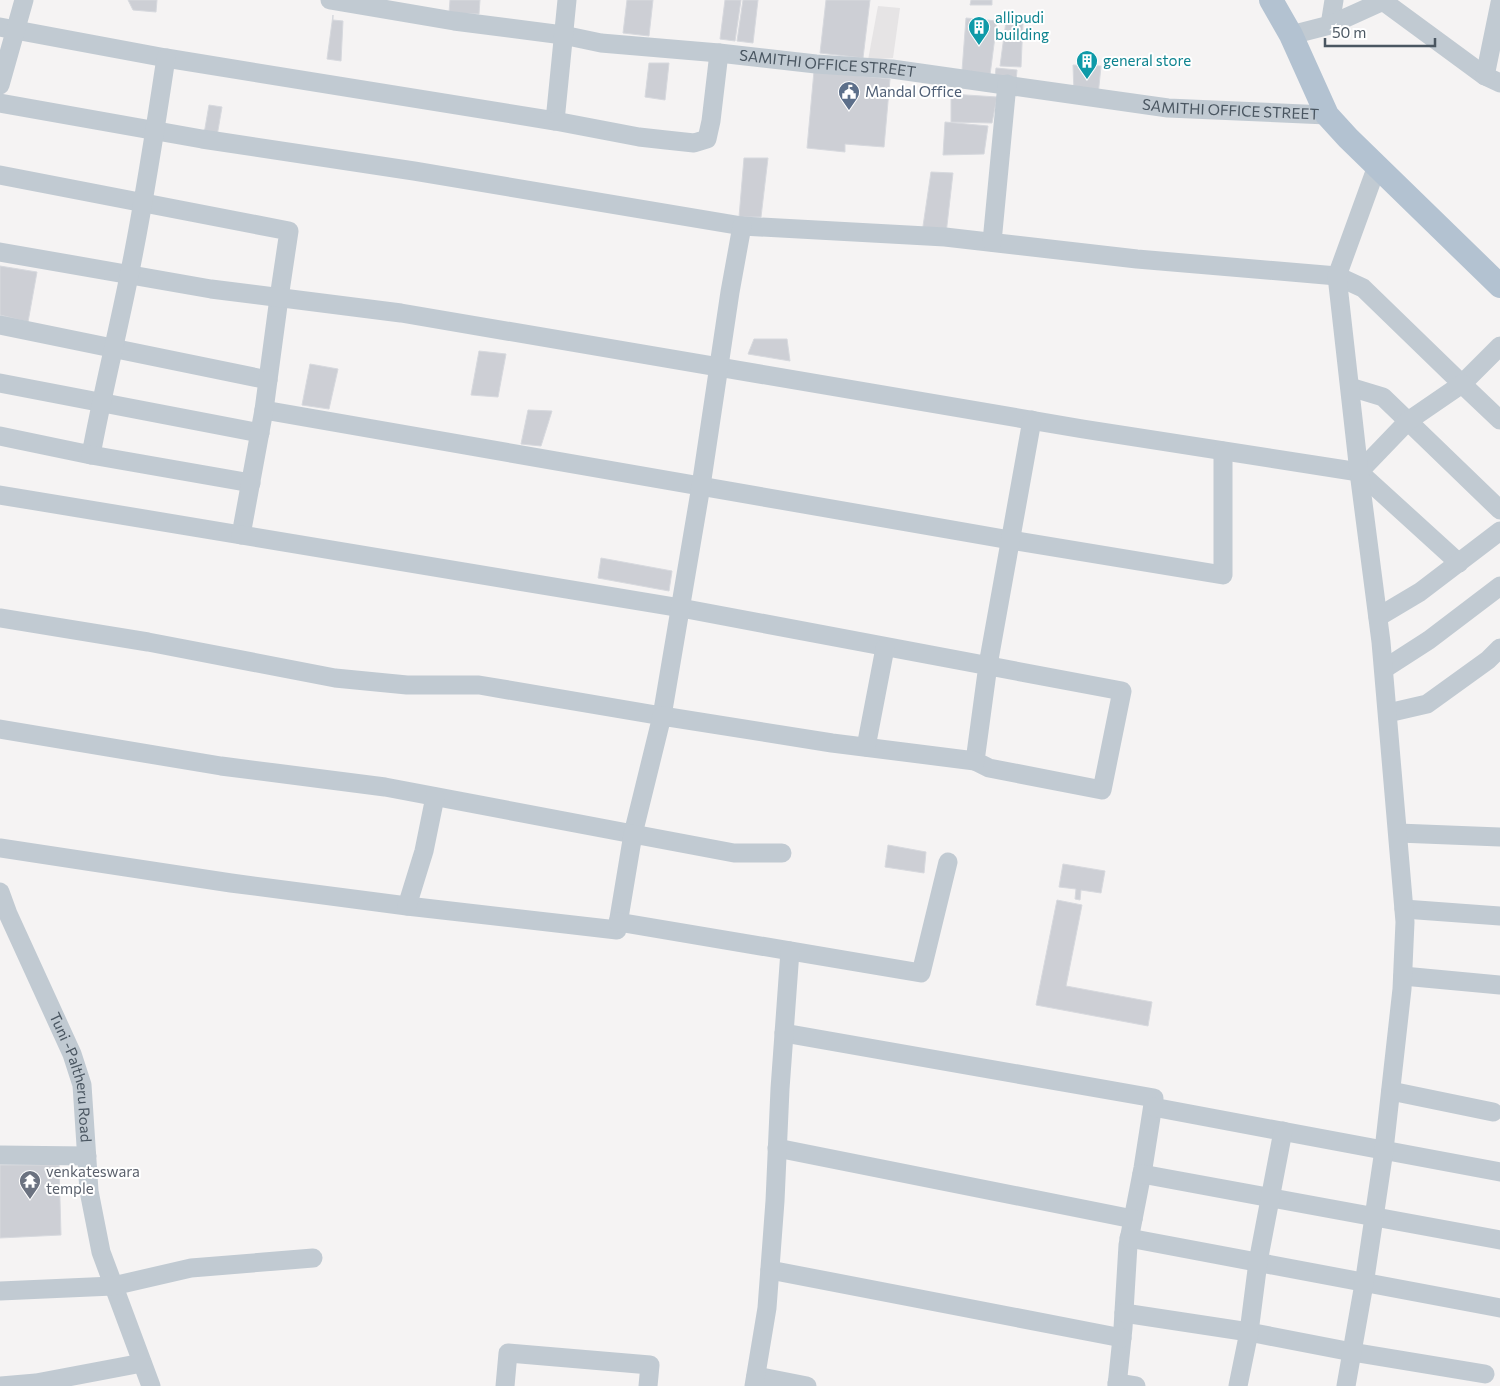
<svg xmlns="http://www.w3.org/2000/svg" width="1500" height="1386" font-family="Commissioner,sans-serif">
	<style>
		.education { fill: #e6e4e5 }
		.building { fill: #cdcfd5; stroke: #d7d9de }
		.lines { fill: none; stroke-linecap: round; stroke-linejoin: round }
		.minor { stroke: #c1cad2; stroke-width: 19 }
		.major { stroke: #b3c2d1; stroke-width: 24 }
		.labels { text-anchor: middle; stroke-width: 4; stroke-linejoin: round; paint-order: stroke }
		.culture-label { font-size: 15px; fill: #0d838f; stroke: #fff; text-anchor: start }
		.street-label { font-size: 15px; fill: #4a5661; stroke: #fff }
		.service-label { font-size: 15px; fill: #4e5e75; stroke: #fff; text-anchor: start }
		.worship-label { font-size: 15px; fill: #5b616d; stroke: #fff; text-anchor: start }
	</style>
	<rect width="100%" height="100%" fill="#f5f3f3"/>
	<path class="education" d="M878,6L900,8L893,58L868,60Z"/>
	<path class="building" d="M128,0H157L156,12L133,10Z
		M450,0H480L479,14L449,13Z
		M627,0H653L649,36L623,33Z
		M725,0H741L735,41L720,39Z
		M743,0H758L753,43L737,41Z
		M826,0H870L863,58L820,53Z
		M971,0H992V5H970Z
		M333,15V20L343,21L341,61L327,59Z
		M966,18L997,21L990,75L962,71Z
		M1006,21L1023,22L1021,67L1000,66Z
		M649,63H669L665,100L645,97Z
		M1073,65L1101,66L1098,96L1074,93Z
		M996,68L1017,70L1016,81L995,77Z
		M814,71L890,79L884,147L845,144V152L807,148Z
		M951,94L997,97L992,123L951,122Z
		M209,105L222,107L217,136L204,134Z
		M945,122L988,126L984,154L943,155Z
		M744,158H768L761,217H739Z
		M931,172L953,173L946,234L922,233Z
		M0,266L37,272L28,322L0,315Z
		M754,339H787L790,361L748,354Z
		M479,351L506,354L498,397L471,395Z
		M310,364L338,369L329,409L302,405Z
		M528,410L552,411L541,446L521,444Z
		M601,558L672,571L669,591L598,578Z
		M888,845L926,852L924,873L885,867Z
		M1063,864L1105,871L1101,893L1081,890L1080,900L1075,899L1076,889L1059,887Z
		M1057,900L1082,905L1066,986L1152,1002L1148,1026L1036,1005Z
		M0,1165H59L61,1235L0,1238Z"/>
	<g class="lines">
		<g class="minor">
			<path id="s1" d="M330,0L454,21L563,35L601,43L719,53L816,64L892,69L1168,108L1327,115"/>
			<path d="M1330,25L1334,0"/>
			<path d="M0,27L166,58L555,121L567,0"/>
			<path d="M1291,35L1330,25L1383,1L1485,76L1500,83"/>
			<path d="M1485,76L1500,3"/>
			<path d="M0,85L24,0"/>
			<path d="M0,103L202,139L414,171L742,226L945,237L1137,259L1337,276L1363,288L1462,384L1500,346"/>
			<path d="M555,121L639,137L666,140L694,143L707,139L711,121L719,53"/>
			<path d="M0,175L289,231L279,298L268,380L0,325"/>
			<path d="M992,242L1007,84"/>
			<path d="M0,252L211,289L401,313L1083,429L1359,472L1459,563"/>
			<path d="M0,383L260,433"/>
			<path d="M1350,387L1383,397L1500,510"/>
			<path d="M264,410L1010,540L1223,575V451"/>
			<path d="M0,436L91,455C102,395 117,336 129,276C144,204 155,131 166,58"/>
			<path d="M91,455L251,483"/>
			<path d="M1359,472L1408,421L1462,384L1500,420"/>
			<path d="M0,495L241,535L264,410L268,380"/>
			<path d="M241,535L681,608L1122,691L1102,790L989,768L975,761L988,665L1032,420"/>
			<path d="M1378,617L1420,592L1500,531"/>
			<path d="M0,618L148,642L335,678L407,685H479L662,716L701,486L730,292L742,226"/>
			<path d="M1384,669L1429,640L1500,586"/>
			<path d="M1388,713L1427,704L1488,660L1500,648"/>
			<path d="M0,729L221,766L385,787L633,834L662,716L832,743L975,761"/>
			<path d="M866,747L885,648"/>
			<path d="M1398,833L1500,837"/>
			<path d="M0,848L231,883L407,906L617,930L633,834L734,853H782"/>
			<path id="s2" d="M0,892L8,914L72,1054L82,1085L89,1191L101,1252L151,1386"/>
			<path d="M407,906L424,851L435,797"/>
			<path d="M1404,909L1500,916"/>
			<path d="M618,922L921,973L948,862"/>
			<path d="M1403,976L1500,985"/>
			<path d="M784,1033L1154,1098L1143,1168L1128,1245L1123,1328L1117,1386"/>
			<path d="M1391,1091L1493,1112"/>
			<path d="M1153,1107L1500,1172"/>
			<path d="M777,1148L1133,1219"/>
			<path d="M0,1155L87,1156"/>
			<path d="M1142,1174L1500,1240"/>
			<path d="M1129,1238L1500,1308"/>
			<path d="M770,1270L1122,1338"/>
			<path d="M0,1291L113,1286L191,1268L313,1258"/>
			<path d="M1124,1313L1249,1332L1352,1352L1485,1374"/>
			<path d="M756,1376L807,1386"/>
			<path d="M1117,1383L1136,1386"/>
			<path d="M1,1386L36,1383L142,1363"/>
			<path d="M505,1386L508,1353L650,1365L648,1386"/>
			<path d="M754,1386L767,1308L775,1201L780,1089L790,951"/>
			<path d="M1238,1386L1249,1332L1258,1262L1283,1131"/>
			<path d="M1346,1386L1365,1278L1384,1150L1402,989L1405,922L1381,642L1359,472L1337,276L1377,166"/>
		</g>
		<path class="major" d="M1271,0L1291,35L1327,115L1348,138L1500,286"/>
	</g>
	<defs>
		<g id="building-pin" transform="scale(1.125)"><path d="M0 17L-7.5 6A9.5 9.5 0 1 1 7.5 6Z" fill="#0f9aa8" stroke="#fff"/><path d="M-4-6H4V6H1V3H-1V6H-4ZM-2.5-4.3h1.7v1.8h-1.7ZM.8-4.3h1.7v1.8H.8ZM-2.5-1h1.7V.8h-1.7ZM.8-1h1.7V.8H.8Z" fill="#fff"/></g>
		<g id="civic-pin" transform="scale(1.125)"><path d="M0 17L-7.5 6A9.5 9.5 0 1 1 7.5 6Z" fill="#5c6f8a" stroke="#fff"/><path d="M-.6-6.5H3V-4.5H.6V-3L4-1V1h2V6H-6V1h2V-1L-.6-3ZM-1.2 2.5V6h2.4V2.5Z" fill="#fff"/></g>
		<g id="temple-pin" transform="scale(1.125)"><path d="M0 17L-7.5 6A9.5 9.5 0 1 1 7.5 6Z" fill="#6b7280" stroke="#fff"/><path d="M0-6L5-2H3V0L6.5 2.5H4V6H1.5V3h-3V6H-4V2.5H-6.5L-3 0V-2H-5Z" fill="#fff"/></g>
	</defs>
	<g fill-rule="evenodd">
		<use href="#building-pin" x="979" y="27"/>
		<use href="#building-pin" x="1087" y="61"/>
		<use href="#civic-pin" x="849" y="92"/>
		<use href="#temple-pin" x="30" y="1181"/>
	</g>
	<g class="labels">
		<g class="culture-label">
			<text x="995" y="23">allipudi<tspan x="995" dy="17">building</tspan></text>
			<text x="1103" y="66">general store</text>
		</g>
		<g class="street-label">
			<text dy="5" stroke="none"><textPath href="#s1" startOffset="502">SAMITHI OFFICE STREET</textPath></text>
			<text dy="5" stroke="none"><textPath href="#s1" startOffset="908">SAMITHI OFFICE STREET</textPath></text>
			<text dy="5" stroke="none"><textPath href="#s2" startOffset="200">Tuni -Paltheru Road</textPath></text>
		</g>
		<g class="service-label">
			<text x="865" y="97">Mandal Office</text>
		</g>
		<g class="worship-label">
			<text x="46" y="1177">venkateswara<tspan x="46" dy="17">temple</tspan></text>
		</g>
	</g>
	<path d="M1325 38v8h110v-8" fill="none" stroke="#4a5661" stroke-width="2.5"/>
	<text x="1332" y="38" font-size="15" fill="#4a5661" stroke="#ffffff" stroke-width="4" paint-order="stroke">50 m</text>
</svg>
